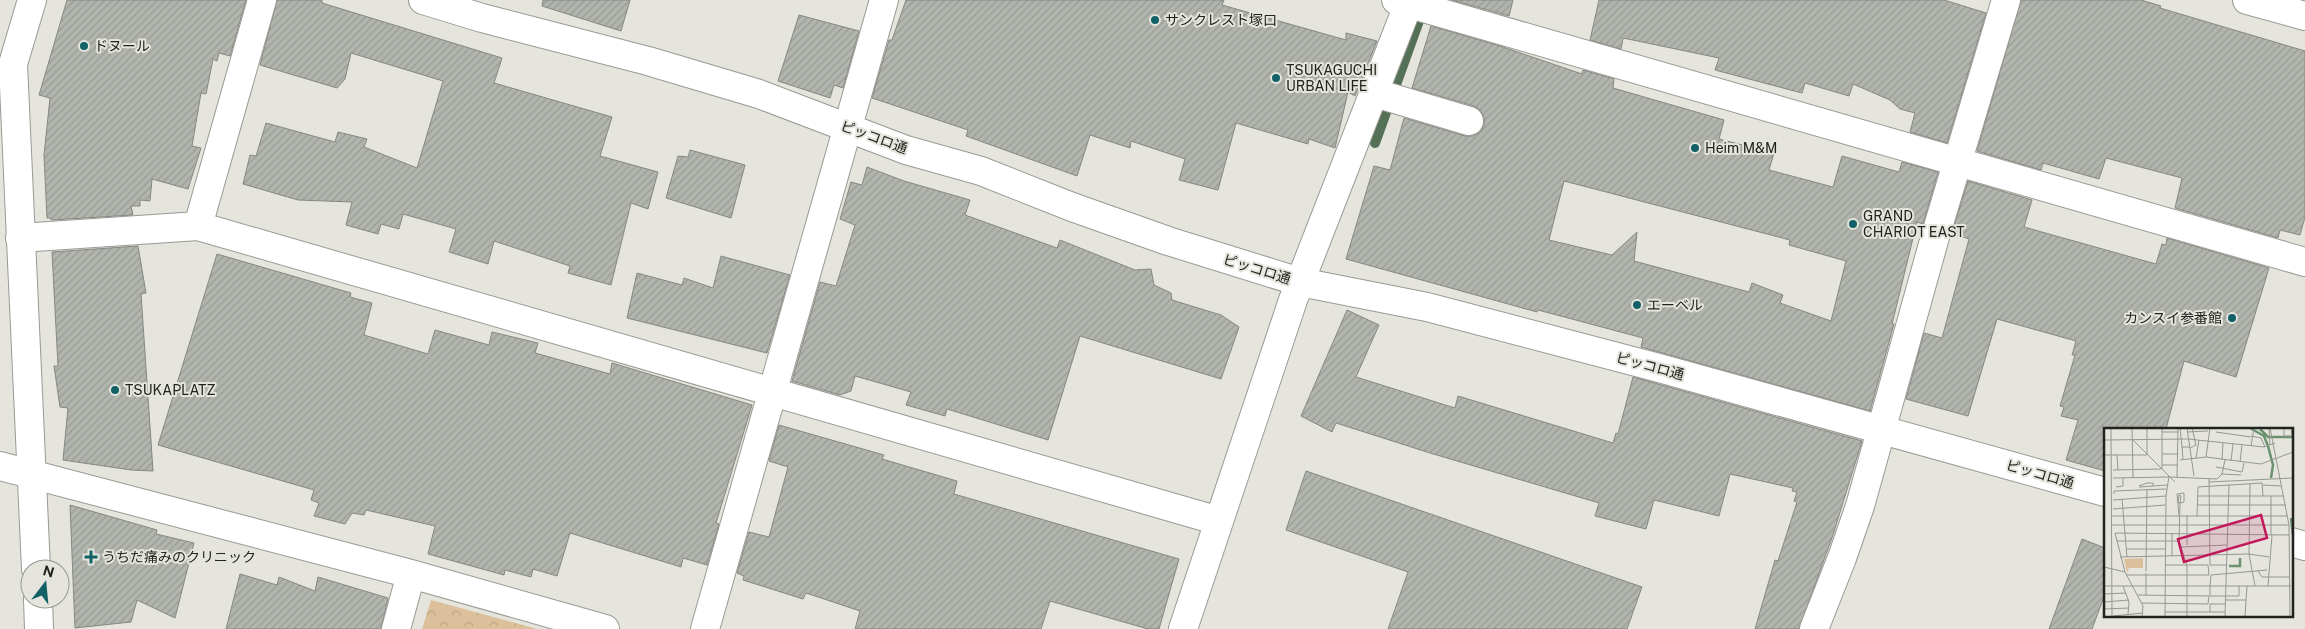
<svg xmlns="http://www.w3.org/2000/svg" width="2305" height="629" font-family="'Public Sans','Noto Sans JP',sans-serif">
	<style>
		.park { fill: url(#park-crowns) }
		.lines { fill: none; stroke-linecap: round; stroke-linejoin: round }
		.stream { stroke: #547056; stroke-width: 10 }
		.building { fill: url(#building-hatch); stroke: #858882; fill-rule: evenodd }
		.minor-casing { stroke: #9a9a94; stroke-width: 30 }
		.tertiary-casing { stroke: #9a9a94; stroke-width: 30 }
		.minor { stroke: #fff; stroke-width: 28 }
		.tertiary { stroke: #fff; stroke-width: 28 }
		.poi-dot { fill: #116167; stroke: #e5e5de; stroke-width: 2 }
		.labels { text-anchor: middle; stroke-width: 4; stroke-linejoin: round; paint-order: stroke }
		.poi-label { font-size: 14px; fill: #22221f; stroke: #e5e5de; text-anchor: start }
		.street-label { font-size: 14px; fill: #22221f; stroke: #e5e5de }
		.inset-river { fill: none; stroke: #6a926e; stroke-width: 2.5 }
		.inset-road { fill: none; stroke: #979792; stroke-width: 1 }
		.view { fill: #c2185b; fill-opacity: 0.15; stroke: #c2185b; stroke-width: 2.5 }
		.inset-edge { fill: none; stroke: #22221f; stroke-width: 2.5 }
	</style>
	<defs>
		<pattern id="park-crowns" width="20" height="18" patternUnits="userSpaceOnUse" patternTransform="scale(1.25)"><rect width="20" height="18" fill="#dcc09b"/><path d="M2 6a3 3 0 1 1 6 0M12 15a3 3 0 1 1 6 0" fill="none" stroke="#bca585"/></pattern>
		<pattern id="building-hatch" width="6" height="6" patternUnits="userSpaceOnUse" patternTransform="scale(1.25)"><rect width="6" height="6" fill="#b1b5ae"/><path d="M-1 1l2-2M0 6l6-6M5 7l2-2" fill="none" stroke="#989b95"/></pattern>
	</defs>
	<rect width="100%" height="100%" fill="#e5e5de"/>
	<path class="park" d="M431,600L537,629H422Z"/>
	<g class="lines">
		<path class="stream" d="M1375,143L1420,18"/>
	</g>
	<path class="building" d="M67,0H246L230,56L219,53L217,61L213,59L206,94L201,93L192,146L201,148L188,189L152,179L150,201L140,200V206H131L133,215L51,220V218H47L44,155L50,98L39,95Z
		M277,0H322V3L502,58L494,83L612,117L600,156L658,172L648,209L631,203L611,285L568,273L570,266L494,241L488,264L449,252L456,229L403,214L399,229L381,224L378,234L346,225L352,202L298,200L243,184L250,155L256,156L266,123L335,142L338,132L367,139L364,147L417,168L443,81L351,53L345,79L337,88L260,65Z
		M543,0H630L621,31L542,6Z
		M906,0H1224L1222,5L1346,40V33L1377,41L1355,96L1348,92L1335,148L1309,139L1308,144L1236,123L1218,190L1179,180L1185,159L1131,141L1130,148L1090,135L1077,176L966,136L968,130L872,98L889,40H892Z
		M1452,0H1513L1509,16Z
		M1599,0H1944L1986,13L1947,143L1910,132L1915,113L1900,109L1890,100L1853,84L1849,96L1805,83L1802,93L1715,70L1719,58L1623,38L1621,49L1590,40Z
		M2021,0H2141L2161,6L2160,8L2305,51V217L2300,235L2280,230L2278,238L2175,208L2182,178L2106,158L2099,179L2043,163L2041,170L1977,151Z
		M799,15L859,31L843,88L834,85L830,98L778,81Z
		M1431,26L1500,46L1582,74L1583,70L1614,79L1613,88L1724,120L1719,139L1774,153L1769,170L1833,187L1842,156L1899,172L1902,162L1938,172L1923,224L1917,222L1892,324H1894L1870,411L1641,347L1643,338L1538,310L1537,312L1346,259L1374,166L1390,170L1404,118L1465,136H1473L1480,132L1484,126V117L1480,110L1474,106L1412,88ZM1564,181L1790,240L1789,245L1846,261L1831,321L1780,303L1783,295L1752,283L1749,292L1634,261L1637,232L1612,255L1549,240Z
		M690,150L745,165L731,218L666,198L678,156L688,157Z
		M867,167L904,181L970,200L965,215L1057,248L1060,240L1135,270L1151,269L1154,285L1171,293L1172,300L1221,315L1239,327L1221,379L1080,336L1048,440L947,409L945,416L906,405L911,392L855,376L851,391L840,395L792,381L820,282L836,286L855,225L840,219L851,182L862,185Z
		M1968,181L2032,200L2024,227L2156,264L2162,244L2166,245L2167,238L2269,268L2236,377L2184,361L2166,429H2105V471L2066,460L2078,420L2061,416L2064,407L2060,406L2075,355H2072L2076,341L1997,319L1968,416L1906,399L1924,333L1942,338L1969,239L1952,233Z
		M138,246L146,293L141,294L153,471L131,470L63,460L68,408L60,407L54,366H58L52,252Z
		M217,254L351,293L350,297L372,303L364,335L428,354L435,330L489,345L492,332L538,343L535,353L610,374L612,363L752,405L716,523L719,524L707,565L683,558L681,567L570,533L557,576L533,569L531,577L505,570L504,575L428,554L435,526L366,510L364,515L352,513L345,524L314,516L319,503L311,500L314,490L158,445Z
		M721,256L790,275L767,353L627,318L637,273L682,285L684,278L713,288Z
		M1347,310L1379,325L1356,377L1455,408L1458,396L1613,443L1616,433L1618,434L1633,377L1862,441L1833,535L1799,629H1755L1775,560L1778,561L1797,502L1794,501L1797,492L1792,491L1793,488L1730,474L1719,516L1654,500L1646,529L1595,516L1599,503L1430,453L1336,423L1332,432L1301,416Z
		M779,425L884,455L882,459L957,481L954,494L1179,559L1159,629H1148L1050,601L1041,629H855L860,611L806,593L803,599L743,580L744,576L737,573L749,532L769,537L788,467L769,461Z
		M1306,471L1642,587L1627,629H1388L1408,572L1286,530Z
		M70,505L157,530L156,534L194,543L175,618L137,600L131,622L75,628Z
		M2082,539L2105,548V594L2092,629H2049Z
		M240,574L277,585L279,577L315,591L318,577L388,598L381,629H226Z"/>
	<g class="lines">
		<g class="minor-casing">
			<path id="minor" d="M423,0L482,18L648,61L759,94L906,150L981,171L1072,207L1168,241L1300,282L1427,307L1659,368L2105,492
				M1396,0L2305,262
				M1375,93L1469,121
				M198,226L262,0
				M20,238L198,226L1219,521
				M0,466L411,574L605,629
				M2291,542L2305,546
				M396,629L411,574
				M705,629L884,0
				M1183,629L1293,300L1410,0
				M1814,629L1842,558L1860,506L1935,237L2006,0"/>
		</g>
		<g class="tertiary-casing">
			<path id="tertiary" d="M32,0L13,64L36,569
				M2247,0L2305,16
				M38,599L39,629"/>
		</g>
		<use href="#minor" class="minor"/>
		<use href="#tertiary" class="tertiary"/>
	</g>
	<g class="poi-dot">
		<circle cx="1155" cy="20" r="5"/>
		<circle cx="84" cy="46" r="5"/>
		<circle cx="1276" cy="78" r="5"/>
		<circle cx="1695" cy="148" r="5"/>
		<circle cx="1853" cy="224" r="5"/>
		<circle cx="1637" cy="305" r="5"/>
		<circle cx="2232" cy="318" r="5"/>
		<circle cx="115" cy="390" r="5"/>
		<path d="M88.5 549.5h5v5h5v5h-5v5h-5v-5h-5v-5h5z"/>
	</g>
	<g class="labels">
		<g class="poi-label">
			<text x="1165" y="25">サンクレスト塚口</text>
			<text x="94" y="51">ドヌール</text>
			<text x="1286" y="75">TSUKAGUCHI<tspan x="1286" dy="16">URBAN LIFE</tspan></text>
			<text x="1705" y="153">Heim M&amp;M</text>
			<text x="1863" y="221">GRAND<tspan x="1863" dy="16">CHARIOT EAST</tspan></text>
			<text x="1647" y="310">エーベル</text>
			<text x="2222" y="323" text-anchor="end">カンスイ参番館</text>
			<text x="125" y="395">TSUKAPLATZ</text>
			<text x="102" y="562">うちだ痛みのクリニック</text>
		</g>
		<g class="street-label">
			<text transform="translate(874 137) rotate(20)" y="5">ピッコロ通</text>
			<text transform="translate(1257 269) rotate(17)" y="5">ピッコロ通</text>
			<text transform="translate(1650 366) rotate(15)" y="5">ピッコロ通</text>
			<text transform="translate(2040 474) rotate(16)" y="5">ピッコロ通</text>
		</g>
	</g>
	<g transform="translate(2104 428)">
		<rect width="189" height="189" fill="#e5e5de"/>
		<path d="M39,130V140H25L23,145L20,131Z" fill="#dcc09b"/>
		<path class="inset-river" d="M146,0L160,8L164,18L169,37L167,50M156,1L164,9H189M187,90L189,107M125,138H136V130"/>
		<path class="inset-road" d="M7,0L8,188M28,0L29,50M76,0L78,19M83,0L90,48M165,0L166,17M166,0L185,97L186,188M180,0V8H188L187,0M58,4H74M83,4L104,3M112,4L147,9M147,8L157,10L161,19M0,12L84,11L160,19L171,15M29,12L71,54M147,18L150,0M86,20L92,17L88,0M58,26H74M0,27H43V0M13,27L14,42M102,29L106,0M92,30L95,12M76,32L102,29L157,36L189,24M79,32L78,19H86M118,32L119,15M127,33L129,16M136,34L138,17M58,37H74M112,39L138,44L140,35M58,41V0M9,42L57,41M118,46L137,47M66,49L113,51L118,46L121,32M73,49L74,0M9,50L65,49M105,51L106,137H122M105,54L189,50M146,56L145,126L151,158M159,57L177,58M35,58L43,55H49V58M12,59L19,58V50M35,59L63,57M10,66V63L62,61M75,67L77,68L76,75H74ZM93,68H180M167,68V107M18,71L23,129M9,72L62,68M93,77H182M9,81L61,77M75,87L73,66L80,65V74L76,75L75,113L83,138V188M8,88H183M93,88L94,59L158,55L159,68M8,97H185M68,105V128M13,113H75M83,117V88M77,119L123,117M23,121H61M16,129L145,126L165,129M0,139L21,144M42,143L43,61M154,143L158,149H185M42,145V167M22,147H105L104,137H61M0,158H187M19,158L25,174L24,186M106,158L107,147L163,142M106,158V168H135V158M164,158L168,107M0,166L22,165M34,167L105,168L104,176L38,175M121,172H142M0,174L25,172M0,181L25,180M61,184H121M106,184V176H121M9,188L39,185M38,188L39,178L21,144L11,105L185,107M61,188L62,68L65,48M121,188L125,57M141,188L143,158"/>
		<path class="view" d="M157,87L163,110L80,134L74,111Z"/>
		<rect width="189" height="189" class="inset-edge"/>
	</g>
	<g transform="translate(45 584) rotate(16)"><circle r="24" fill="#e5e5de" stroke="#979792"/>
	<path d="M0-4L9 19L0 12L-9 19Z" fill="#116167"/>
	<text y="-8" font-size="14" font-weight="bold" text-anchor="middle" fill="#22221f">N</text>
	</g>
</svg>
